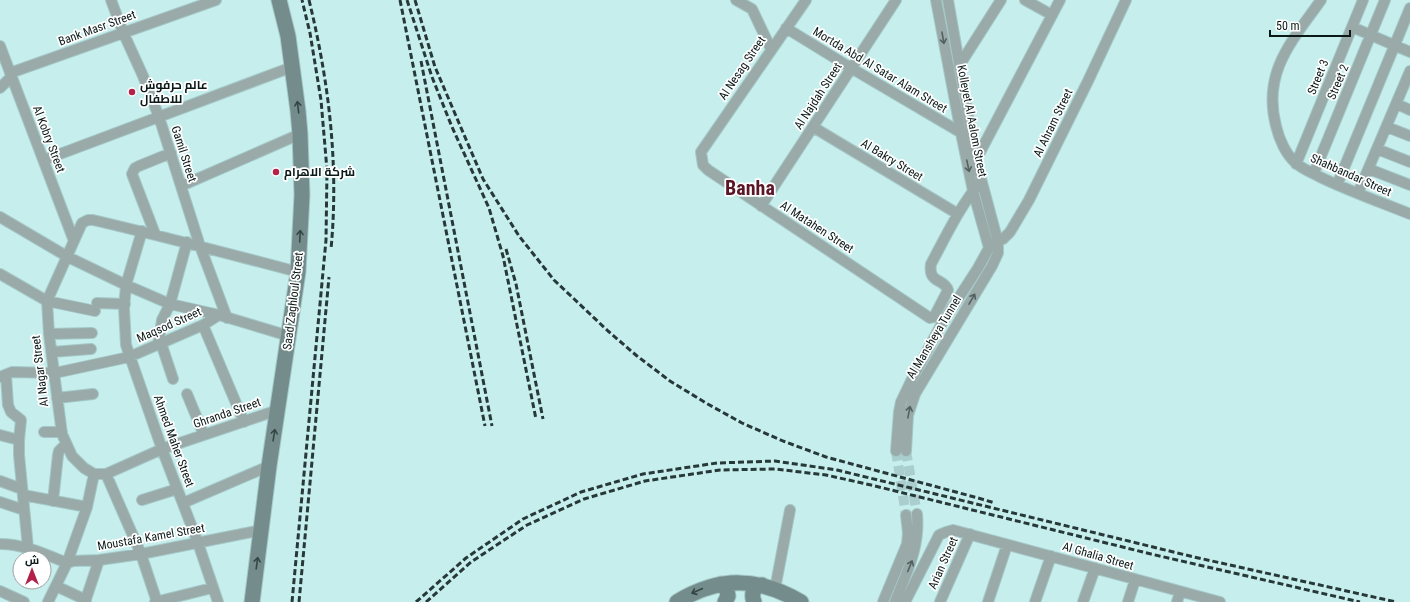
<svg xmlns="http://www.w3.org/2000/svg" width="1410" height="602" font-family="'Roboto Condensed',Cairo,sans-serif">
	<style>
		.lines { fill: none; stroke-linecap: round; stroke-linejoin: round }
		.street-tunnel { stroke: #aacecd; stroke-width: 10; stroke-dasharray: 10 5; stroke-linecap: butt }
		.street-casing { stroke: #a4c8c7; stroke-width: 12 }
		.secondary-casing { stroke: #a4c8c7; stroke-width: 17 }
		.street { stroke: #99aaa9; stroke-width: 10 }
		.secondary { stroke: #748d8c; stroke-width: 15 }
		.rail { stroke: #263837; stroke-width: 3; stroke-dasharray: 6 3; stroke-linecap: butt }
		.oneway { stroke: #526260 }
		.oneway2 { stroke: #344746 }
		.poi-dot { fill: #b3214b; stroke: #fff; stroke-width: 1.5 }
		.labels { text-anchor: middle; stroke-width: 3.5; stroke-linejoin: round; paint-order: stroke }
		.street-label { font-size: 12px; fill: #0a1918; stroke: #fff }
		.poi-label { font-size: 12px; font-weight: bold; fill: #0a1918; stroke: #fff; text-anchor: start }
		.town-label { font-size: 20px; font-weight: bold; fill: #5a1526; stroke: #fff }
	</style>
	<rect width="100%" height="100%" fill="#c6eeed"/>
	<g class="lines">
		<path class="street-tunnel" d="M896,451L906,515
			M906,451L917,514"/>
		<g class="street-casing">
			<path id="street" d="M111,0L123,32L143,76L159,117L200,246L227,318
				M736,0L752,9L771,49
				M806,0L701,152L703,165L708,170L930,318L934,317L948,290C944,278 928,284 931,264C946,236 960,206 981,181
				M1025,0L1052,15
				M1321,0C1292,41 1262,72 1276,126C1279,139 1286,155 1296,163C1302,169 1313,173 1320,177C1349,191 1380,202 1410,214
				M1352,27L1410,52
				M786,28L851,68L965,135
				M0,46L74,241
				M959,66L1001,0
				M10,73L216,0
				M0,88L8,80L12,78
				M1397,104L1410,110
				M813,127L958,214
				M1387,127L1410,136
				M1377,149L1410,162
				M44,160L292,67
				M976,160L1060,0
				M1296,164L1363,0
				M1369,169L1410,185
				M1314,173L1385,0
				M1337,185L1410,8
				M181,186L300,134
				M1358,193L1410,71
				M761,206L896,0
				M0,217L68,257L126,285L170,304L219,315L289,336
				M142,231L126,285L124,308L126,345L162,449L198,543L218,602
				M155,234L132,174L135,168L139,166L171,153
				M994,243L1003,239L1010,232L1029,200L1088,81L1126,0
				M0,274L47,301L95,311
				M97,303L125,304
				M203,325L244,422
				M49,334L92,333
				M161,343L173,379
				M158,345L162,320L170,304L187,242
				M52,352L91,349
				M6,375L8,405L11,412L21,420L19,440V455L28,548
				M0,377L12,372L55,373L129,357L203,325L219,315
				M187,394L204,435
				M57,398L93,394
				M44,432H62
				M0,435L19,440
				M896,451L899,412L901,402L912,379L941,325L978,268L989,248L973,191L961,133L936,0
				M906,451L908,415L915,394L992,266L998,253V242L976,160L948,0
				M94,474L84,468L72,456L62,434L49,334L47,301L82,223L88,220H93C162,236 230,254 298,272
				M94,474H106L162,449L278,410
				M106,474L141,554L157,602
				M0,481L22,489
				M23,495L87,507
				M142,500L177,489
				M53,501L58,455L59,451L66,444
				M0,502L24,510
				M183,503L269,466
				M0,544C24,544 45,554 67,563L73,561L99,560L141,554L262,530
				M56,586L86,600
				M775,589L790,510
				M0,591L24,602
				M48,602L67,563L87,507L94,474
				M85,602L99,560
				M155,602L212,588
				M883,602L907,544L908,533L906,515
				M895,602C907,571 920,548 917,514
				M905,602L939,535L946,532L953,530L1220,602
				M940,602L970,534
				M988,602L1007,545
				M1035,602L1051,556
				M1083,602L1095,568
				M1128,602L1135,580
				M1177,602L1180,592"/>
		</g>
		<g class="secondary-casing">
			<path id="secondary" d="M721,584L727,590L728,596L725,602
				M252,602L269,466L298,272L302,195L300,134L298,111L288,36L279,0
				M677,602C720,576 758,577 801,602
				M754,602C751,594 753,587 762,585"/>
		</g>
		<use href="#street" class="street"/>
		<use href="#secondary" class="secondary"/>
		<path class="rail" d="M309,0C329,82 339,165 331,249
			M400,0L485,426
			M407,0L432,77L452,127L489,208L503,256L536,419
			M415,0L435,67L483,179L519,236L554,280L608,331L637,356L670,381L706,403L742,423L783,441L826,457L978,498L995,503
			M421,61L492,426
			M506,249L516,284L543,419
			M292,602L326,240L327,170L321,100L310,33L302,0
			M299,602L329,277
			M416,602L466,558L523,519L581,492L643,474L717,463L775,461L837,470L1194,557L1396,602
			M426,602L471,562L527,525L584,499L645,481L720,470L775,469L826,475L871,485L1151,554L1360,602"/>
	</g>
	<defs><path id="oneway-shaft" d="M-6 0H5M1.5-3L5.5 0L1.5 3" fill="none" stroke-width="1.6" stroke-linecap="round" stroke-linejoin="round"/></defs>
	<g class="oneway">
		<use href="#oneway-shaft" transform="translate(943 38) rotate(80)"/>
		<use href="#oneway-shaft" transform="translate(968 166) rotate(78)"/>
		<use href="#oneway-shaft" transform="translate(972 299) rotate(-60)"/>
		<use href="#oneway-shaft" transform="translate(909 412) rotate(-79)"/>
		<use href="#oneway-shaft" transform="translate(910 566) rotate(-68)"/>
	</g>
	<g class="oneway2">
		<use href="#oneway-shaft" transform="translate(298 107) rotate(-97)"/>
		<use href="#oneway-shaft" transform="translate(300 236) rotate(-87)"/>
		<use href="#oneway-shaft" transform="translate(274 435) rotate(-81)"/>
		<use href="#oneway-shaft" transform="translate(257 563) rotate(-82)"/>
		<use href="#oneway-shaft" transform="translate(697 591) rotate(156)"/>
	</g>
	<g class="poi-dot">
		<circle cx="132" cy="92" r="4"/>
		<circle cx="276" cy="172" r="4"/>
	</g>
	<g class="labels">
		<g class="street-label">
			<text transform="translate(97 28) rotate(-20)" y="4">Bank Masr Street</text>
			<text transform="translate(742 68) rotate(-56)" y="4">Al Nesag Street</text>
			<text transform="translate(880 70) rotate(31)" y="4">Mortda Abd Al Satar Alam Street</text>
			<text transform="translate(1318 77) rotate(-68)" y="4">Street 3</text>
			<text transform="translate(1338 82) rotate(-67)" y="4">Street 2</text>
			<text transform="translate(818 96) rotate(-57)" y="4">Al Najdah Street</text>
			<text transform="translate(972 121) rotate(79)" y="4">Kolleyet Al Aalom Street</text>
			<text transform="translate(1053 123) rotate(-64)" y="4">Al Ahram Street</text>
			<text transform="translate(49 139) rotate(69)" y="4">Al Kobry Street</text>
			<text transform="translate(184 154) rotate(72)" y="4">Gamil Street</text>
			<text transform="translate(892 160) rotate(31)" y="4">Al Bakry Street</text>
			<text transform="translate(1351 175) rotate(24)" y="4">Shahbandar Street</text>
			<text transform="translate(817 227) rotate(33)" y="4">Al Matahen Street</text>
			<text transform="translate(293 301) rotate(-83)" y="4">Saad Zaghloul Street</text>
			<text transform="translate(169 325) rotate(-24)" y="4">Maqsod Street</text>
			<text transform="translate(934 337) rotate(-59)" y="4">Al Mansheya Tunnel</text>
			<text transform="translate(40 371) rotate(-97)" y="4">Al Nagar Street</text>
			<text transform="translate(227 413) rotate(-19)" y="4">Ghranda Street</text>
			<text transform="translate(174 441) rotate(70)" y="4">Ahmed Maher Street</text>
			<text transform="translate(151 537) rotate(-10)" y="4">Moustafa Kamel Street</text>
			<text transform="translate(1098 556) rotate(16)" y="4">Al Ghalia Street</text>
			<text transform="translate(943 563) rotate(-66)" y="4">Arian Street</text>
		</g>
		<g class="poi-label">
			<text x="140" y="89">عالم حرفوش<tspan x="140" dy="14">للاطفال</tspan></text>
			<text x="284" y="176">شركة الاهرام</text>
		</g>
		<g class="town-label">
			<text x="750" y="195">Banha</text>
		</g>
	</g>
	<g transform="translate(32 570)"><circle r="19" fill="#ffffff" stroke="#9da3a3"/>
	<path d="M0-3L7 15L0 10L-7 15Z" fill="#b3214b"/>
	<text y="-6" font-size="11" font-weight="bold" text-anchor="middle" fill="#0a1918">ش</text>
	</g>
	<path d="M1270 30v6h80v-6" fill="none" stroke="#0a1918" stroke-width="2"/>
	<text x="1276" y="30" font-size="12" fill="#0a1918" stroke="#ffffff" stroke-width="3" paint-order="stroke">50 m</text>
</svg>
